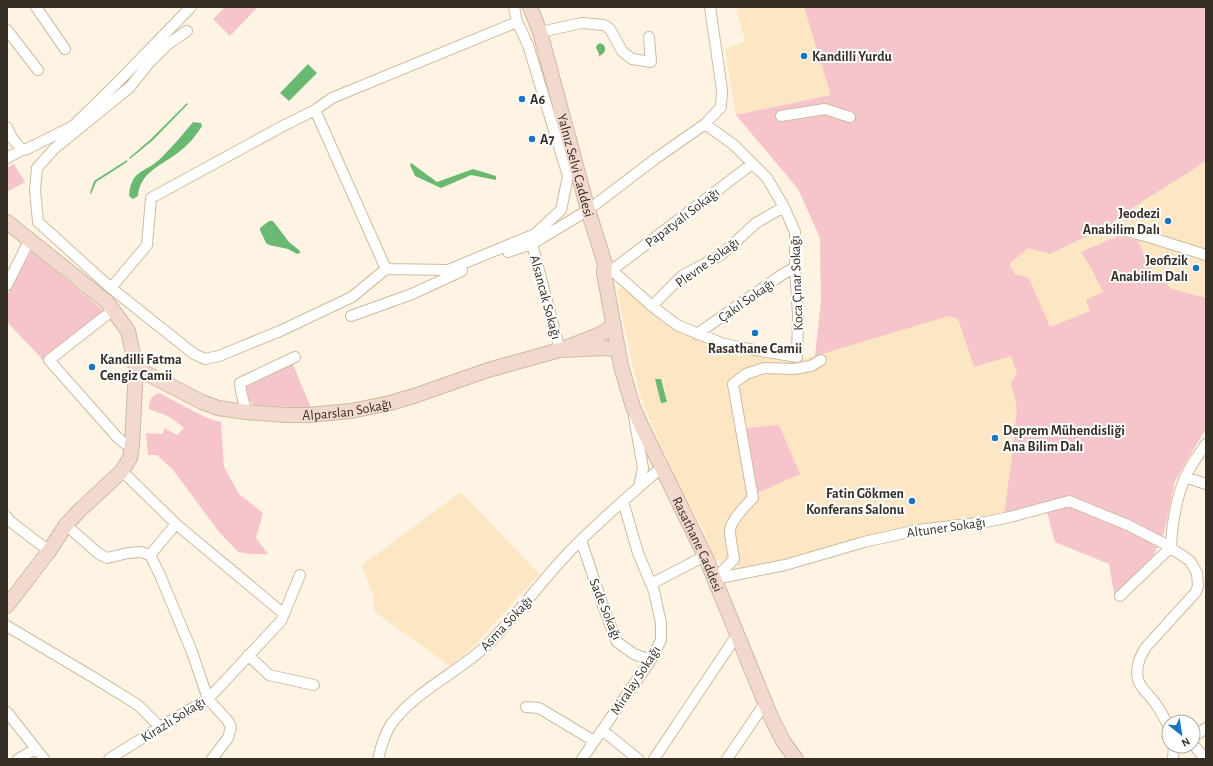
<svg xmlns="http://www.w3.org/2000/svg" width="1213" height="766" font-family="'Alegreya Sans',sans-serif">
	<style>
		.built { fill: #fce6c3 }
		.green { fill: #f6c5cb }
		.water { fill: #6ab973 }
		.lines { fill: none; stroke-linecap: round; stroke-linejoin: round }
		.street-casing { stroke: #cdbba0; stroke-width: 12 }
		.secondary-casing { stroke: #cdbba0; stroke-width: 16 }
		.street { stroke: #fff; stroke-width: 10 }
		.secondary { stroke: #f2d8cd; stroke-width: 14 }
		.poi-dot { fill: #1775c1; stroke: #fff; stroke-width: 1.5 }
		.labels { text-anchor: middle; stroke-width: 4; stroke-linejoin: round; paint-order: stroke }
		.poi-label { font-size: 14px; font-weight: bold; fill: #362f25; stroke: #fff; text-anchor: start }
		.street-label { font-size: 14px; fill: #362f25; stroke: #fff }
	</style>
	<rect width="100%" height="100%" fill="#fff4e3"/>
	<path class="built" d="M736,7H1206V428L1175,481L1164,533L1064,495L1004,515L885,533L767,564L738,569L737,560L715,561L704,531L682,491L643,405L632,363L617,291L629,283L652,305L727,349L801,359L815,356L821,301L820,238L798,189L736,115L725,49L745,41Z
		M461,492L539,574L474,646L450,666L375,612L372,593L362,565Z"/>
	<path class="green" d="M225,7H258L230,36L213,19Z
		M804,7H1206V160L1191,171L1144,200L1107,226L1050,254L1028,248L1009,264L1015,274L1029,278L1050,327L1090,311L1086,300L1103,292L1092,270L1081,252L1118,236L1138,241L1151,270L1172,289L1206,298V428L1175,481L1164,533L1149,565L1115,600L1109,564L1055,542L1045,504L1004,515L1012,456L1017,408L1011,383L1017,373L1011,356L974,367L958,319L949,316L815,356L821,301L820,238L798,189L736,115L831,95Z
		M14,164L25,182L7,192V168Z
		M31,251L104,311L43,360L7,322V295Z
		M292,362L311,408L254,405L247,398L245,386L248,382Z
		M159,393L207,418L221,422L224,467L239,494L263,513L256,538L268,554H251L238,552L219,532L173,470L157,455H148L146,433L163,434L164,428L177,435L184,428L170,417L149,409C149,400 151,396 159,393Z
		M779,425L800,474L755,494L747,428Z"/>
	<path class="water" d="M600,43L604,45C607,53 603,53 599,57V54L596,48L597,45Z
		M308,64L317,73L289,101L280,93Z
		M187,103L188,104L153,140L130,159L129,158L151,139Z
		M193,122L201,123L202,126C196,136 188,145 179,152C163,165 140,171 138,196L133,199L129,196C131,168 147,173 162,157C173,146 183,134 193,122Z
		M127,160V162L96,182L91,194L90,193L94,181Z
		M411,163L437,182L473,169L496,176V180L471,175L441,188L415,176L410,165Z
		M269,221H273L289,242L300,251V253L297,254L288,249L269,245L266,243L260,230V228Z
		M655,379H661L667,402L661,403Z"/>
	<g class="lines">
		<g class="street-casing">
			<path id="street" d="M36,7L65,49
				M514,7L517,22
				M7,30L38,70
				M540,32L582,23L604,25L610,29L622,51L632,59L651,62L649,37
				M315,110L283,126L151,198L147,245L111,288L194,354L205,359L219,356L280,331L352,297L386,269L448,270L535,234L561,210L568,176L528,45L520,28L517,22L332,98L315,110L386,269
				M781,116L825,109L850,117
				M7,127L12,138L22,150L27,149L73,126L114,86L191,7
				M7,158L22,150
				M1114,228L1149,237L1206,255
				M532,244L560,350
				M508,252L532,244L588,210L655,159L705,124L721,107L722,90L710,7
				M605,264L652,306L677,325L721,343L743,348L797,357L798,315L795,267V232L784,207L767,178L734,145L705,124
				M612,270L752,164
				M7,285L29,241
				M111,288L38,222L35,190L37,168L55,148L130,87L149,63L168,44L187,31
				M652,306L682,276L721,255L756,223L784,207
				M113,310L49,360L117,437L124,443L132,445
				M351,316L412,294L462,271
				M697,334L780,276L795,267
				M246,412L241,391L240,383L295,357
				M634,417L643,468L639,487
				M122,471L176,524L284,614
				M1185,477L1206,484
				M7,517L11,522L49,551
				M66,525L99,554L107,558L128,553L141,552L150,555L160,575L192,652L208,699L228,721L231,727L228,738L212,759
				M581,540L603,606L617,642L634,654L651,660
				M1171,547C1172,524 1176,499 1185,478C1190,466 1199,454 1206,444
				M150,555L176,524
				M715,579L785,565L864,542L918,530L986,522L1010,517L1069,501L1128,525L1163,543L1183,556L1190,561L1197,573L1198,586L1196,592L1146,647C1139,657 1133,674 1141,686C1145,692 1151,697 1155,703C1160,710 1165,719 1169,727
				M715,579L734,559C733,550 730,539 730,530C731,520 746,505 753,498L733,384L746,374L764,368L794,369L811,366L821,360
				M651,584L705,556
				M1120,596L1171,547
				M7,626L96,679L138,705L160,727
				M248,655L269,675L314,685
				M526,707L539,708L594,741
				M7,712L44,759
				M602,730L638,759
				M1193,737L1206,728
				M1193,744L1205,759
				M18,759L36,749
				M109,759L160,727L208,699L281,621L300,575
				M378,759C381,746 385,733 392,723C417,690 457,673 486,646C516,617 541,581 570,551C599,521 631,494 662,467
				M582,759L651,660L661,640V623L654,591L638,553L623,501
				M654,759L737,635
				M727,759L765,703
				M1173,759L1174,746"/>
		</g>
		<g class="secondary-casing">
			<g id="secondary">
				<path id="s1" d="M530,7L540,32L588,210L605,264L604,273L621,366L633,407L642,427L705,556L771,717L783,741L796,759"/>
				<path d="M7,222L107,302L128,331L136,368L132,445L130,458L122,471L80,510L66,525L49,551L7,606"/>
				<path d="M614,325L601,334L560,350L605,348L618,349"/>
				<path id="s2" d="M136,368L202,402L218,408L246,412L286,415H308L351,411L390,403L414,396L488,370L560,350"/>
			</g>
		</g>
		<use href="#street" class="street"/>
		<use href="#secondary" class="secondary"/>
	</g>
	<g class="poi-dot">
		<circle cx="804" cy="56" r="4"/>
		<circle cx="522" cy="99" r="4"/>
		<circle cx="532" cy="139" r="4"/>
		<circle cx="1168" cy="221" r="4"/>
		<circle cx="1196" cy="268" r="4"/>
		<circle cx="755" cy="333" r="4"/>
		<circle cx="92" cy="367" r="4"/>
		<circle cx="995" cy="438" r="4"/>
		<circle cx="912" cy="501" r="4"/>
	</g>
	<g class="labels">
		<g class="poi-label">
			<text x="812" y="61">Kandilli Yurdu</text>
			<text x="530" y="104">A6</text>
			<text x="540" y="144">A7</text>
			<text x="1160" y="218" text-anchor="end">Jeodezi<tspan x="1160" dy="16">Anabilim Dalı</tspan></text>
			<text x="1188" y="265" text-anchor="end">Jeofizik<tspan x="1188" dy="16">Anabilim Dalı</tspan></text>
			<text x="755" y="353" text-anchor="middle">Rasathane Camii</text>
			<text x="100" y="364">Kandilli Fatma<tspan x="100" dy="16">Cengiz Camii</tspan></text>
			<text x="1003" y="435">Deprem Mühendisliği<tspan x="1003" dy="16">Ana Bilim Dalı</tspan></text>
			<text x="904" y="498" text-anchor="end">Fatin Gökmen<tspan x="904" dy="16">Konferans Salonu</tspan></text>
		</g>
		<g class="street-label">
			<text dy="5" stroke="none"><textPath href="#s1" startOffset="165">Yalnız Selvi Caddesi</textPath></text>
			<text transform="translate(682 217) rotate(-37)" y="5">Papatyalı Sokağı</text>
			<text transform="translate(707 262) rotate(-36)" y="5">Plevne Sokağı</text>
			<text transform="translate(796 283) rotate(-92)" y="5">Koca Çınar Sokağı</text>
			<text transform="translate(546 297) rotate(75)" y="5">Alsancak Sokağı</text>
			<text transform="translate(746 300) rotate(-35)" y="5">Çakıl Sokağı</text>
			<text dy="5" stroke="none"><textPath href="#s2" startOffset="221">Alparslan Sokağı</textPath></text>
			<text transform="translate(946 527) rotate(-8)" y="5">Altuner Sokağı</text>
			<text dy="5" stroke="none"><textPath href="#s1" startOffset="566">Rasathane Caddesi</textPath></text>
			<text transform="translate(606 609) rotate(68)" y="5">Sade Sokağı</text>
			<text transform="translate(506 623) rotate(-47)" y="5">Asma Sokağı</text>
			<text transform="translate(635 680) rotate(-57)" y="5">Miralay Sokağı</text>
			<text transform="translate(173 719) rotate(-32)" y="5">Kirazlı Sokağı</text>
		</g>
	</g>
	<rect width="1213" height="766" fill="none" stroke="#362f25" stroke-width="16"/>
	<g transform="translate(1181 734) rotate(150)"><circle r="19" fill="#ffffff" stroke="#afaca8"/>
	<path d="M0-3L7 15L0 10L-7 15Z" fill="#1775c1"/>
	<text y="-6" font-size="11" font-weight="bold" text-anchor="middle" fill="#362f25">N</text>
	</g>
</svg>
